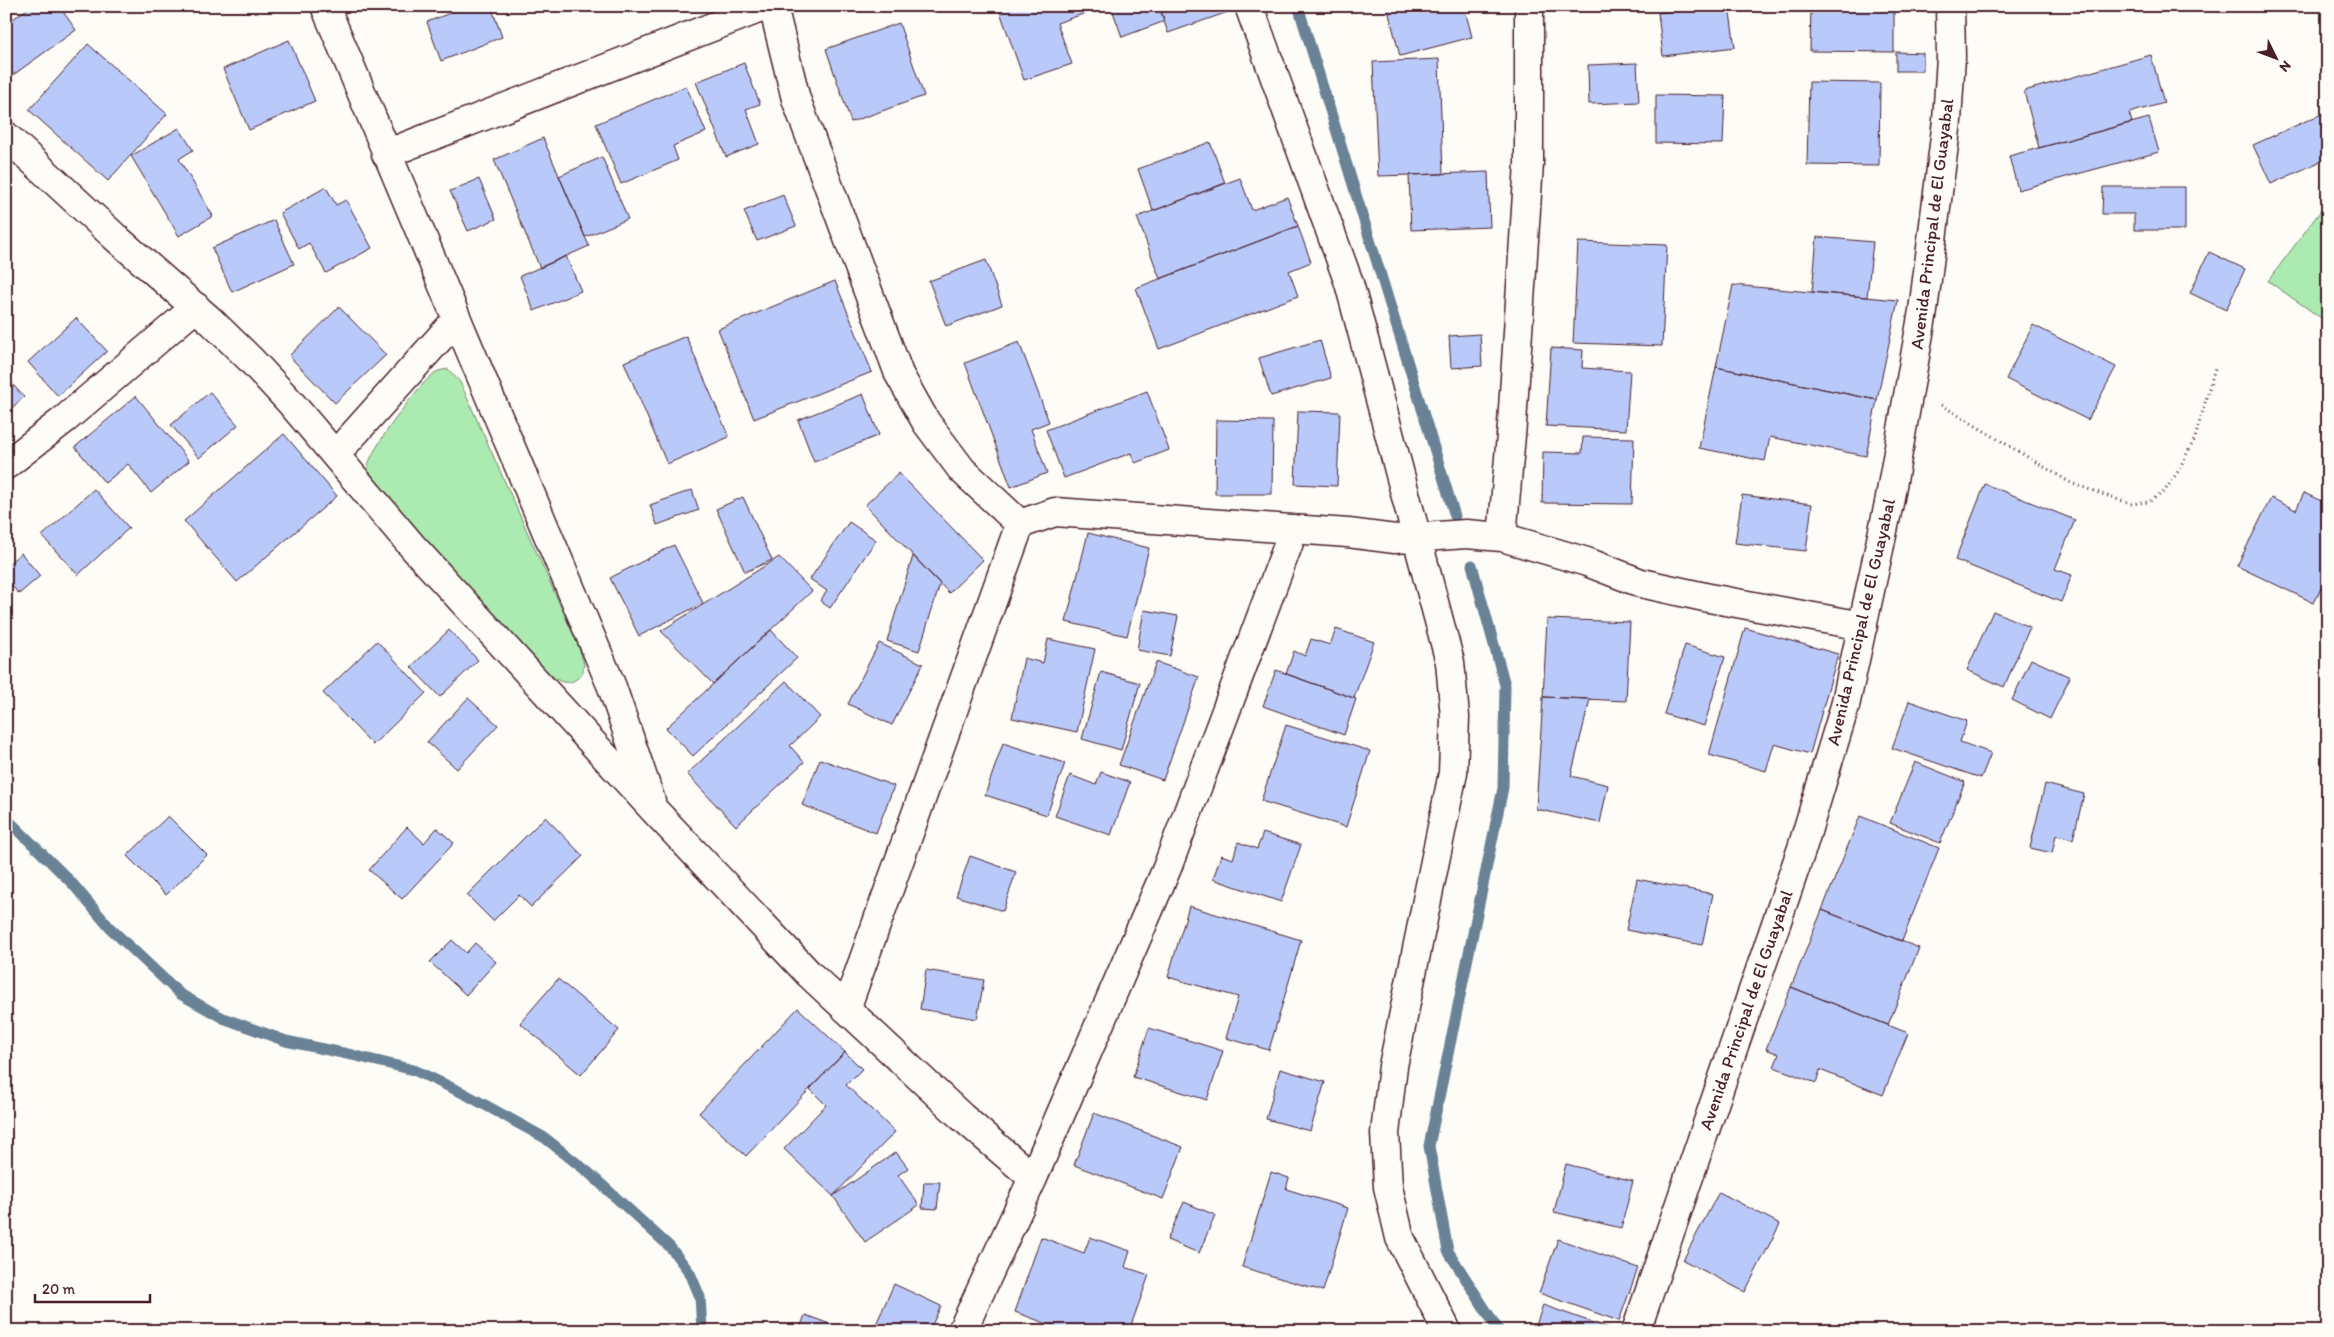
<svg xmlns="http://www.w3.org/2000/svg" width="2334" height="1337" font-family="Itim,sans-serif">
	<style>
		.green { fill: #abeab1; stroke: #7a846e }
		.lines { fill: none; stroke-linecap: round; stroke-linejoin: round }
		.stream { stroke: #698296; stroke-width: 11 }
		.building { fill: #b9cafa; stroke: #4a1f2b }
		.street-casing { stroke: #4a1f2b; stroke-width: 31 }
		.path { stroke: #4a1f2b; stroke-width: 3; stroke-dasharray: 1 4; stroke-linecap: butt }
		.street { stroke: #fdfcf7; stroke-width: 28 }
		.labels { text-anchor: middle; stroke-width: 4.5; stroke-linejoin: round; paint-order: stroke }
		.street-label { font-size: 18px; fill: #4a1f2b; stroke: #fdfcf7 }
	</style>
	<rect width="100%" height="100%" fill="#fdfcf7"/>
	<filter id="ink" filterUnits="userSpaceOnUse"><feTurbulence type="fractalNoise" baseFrequency=".02" numOctaves="2"/><feDisplacementMap in="SourceGraphic" scale="10" xChannelSelector="R" yChannelSelector="G"/><feConvolveMatrix kernelMatrix="1 2 1 2 8 2 1 2 1" color-interpolation-filters="sRGB"/></filter>
	<g filter="url(#ink)">
		<path class="green" d="M2328,201V323L2268,281Z
			M448,369L460,382L465,393L578,645C580,652 583,658 584,665C584,678 569,687 558,680C549,675 542,665 534,658L371,481C369,478 366,474 367,470C367,453 421,381 436,372C440,370 444,370 448,369Z"/>
		<g class="lines">
			<path class="stream" d="M1298,6L1455,516
				M1472,565L1505,685L1503,788L1429,1146L1448,1251L1499,1331
				M6,818L71,882L110,928L180,994L223,1018L286,1041L352,1055L414,1070L465,1094L545,1138L589,1173L670,1247L690,1273L700,1297L702,1331"/>
		</g>
		<path class="building" d="M31,6H59L76,30L6,80V24Z
			M468,6H491L502,37L441,61L427,22Z
			M565,6H577L567,10Z
			M998,6H1084L1086,13L1057,23L1072,64L1024,80Z
			M1084,6H1103L1086,13Z
			M1111,6H1159L1165,21L1122,37Z
			M1159,6H1230L1231,11L1168,33Z
			M1387,6H1464L1472,37L1400,56Z
			M1711,6H1729L1735,47L1663,56L1658,13Z
			M1811,6H1894V52L1810,51Z
			M899,23L924,96L851,122L826,49Z
			M289,40L315,101L249,130L223,69Z
			M88,44L167,114L108,181L29,110Z
			M1896,52L1923,53V71H1896Z
			M2151,55L2164,103L2129,113L2132,122L2039,148L2024,91Z
			M1439,59L1443,174L1378,176L1373,62Z
			M744,63L760,104L746,109L759,144L726,157L696,82Z
			M1637,63L1639,102L1589,104L1588,65Z
			M1809,82L1880,83L1879,166L1807,165Z
			M686,86L706,132L673,146L678,160L621,184L596,124Z
			M1656,95L1725,96L1723,144L1656,143Z
			M2328,111V158L2271,184L2253,145Z
			M2149,118L2159,152L2018,190L2009,156Z
			M179,128L193,150L179,159L213,216L179,236L131,156Z
			M543,138L589,246L540,268L494,160Z
			M1210,142L1225,183L1153,211L1138,169Z
			M602,157L628,219L585,237L559,176Z
			M1488,172L1490,227L1411,230L1409,175Z
			M1240,178L1252,210L1287,197L1298,226L1160,279L1137,217Z
			M479,179L496,219L468,231L450,191Z
			M326,187L336,205L346,200L372,248L326,273L309,243L299,249L280,213Z
			M2103,187H2185V230H2134V214H2102Z
			M783,195L796,226L757,241L744,211Z
			M274,220L294,264L232,292L212,248Z
			M1298,226L1311,262L1289,271L1298,296L1159,349L1136,288Z
			M1817,237L1873,242L1867,297L1812,292Z
			M1578,242L1667,245L1662,346L1573,343Z
			M2209,252L2245,269L2226,310L2190,293Z
			M566,256L581,291L534,311L520,276Z
			M986,260L1002,305L946,326L929,281Z
			M835,281L872,372L754,419L718,329Z
			M1733,285L1898,300L1877,400L1716,367Z
			M339,307L386,355L335,403L289,356Z
			M76,318L107,351L58,396L28,362Z
			M2033,325L2116,367L2088,420L2006,379Z
			M1480,334L1482,366L1451,368L1449,336Z
			M686,336L729,437L667,464L624,362Z
			M1320,340L1331,378L1271,396L1259,358Z
			M1019,342L1049,422L1031,429L1047,473L1011,487L965,363Z
			M1551,348L1583,350L1582,368L1630,371L1626,430L1546,426Z
			M1716,367L1877,400L1866,456L1770,437L1765,461L1699,448Z
			M6,377L24,397L6,413Z
			M1147,391L1169,450L1135,463L1131,453L1064,478L1046,430Z
			M210,392L238,425L199,458L171,425Z
			M863,394L879,435L814,462L798,420Z
			M136,396L189,461L151,493L128,464L105,483L75,447Z
			M1298,411L1340,412L1337,486L1295,484Z
			M1216,420L1273,421L1272,494H1215Z
			M284,434L337,496L237,582L184,521Z
			M1583,437L1634,438L1632,504L1542,503L1543,452L1582,453Z
			M899,473L983,560L949,593L865,505Z
			M1985,484L2075,520L2055,569L2072,575L2061,602L1955,560Z
			M94,489L129,528L78,575L42,536Z
			M692,490L699,510L657,525L650,505Z
			M2304,493L2328,504V574L2314,603L2237,566L2271,498L2296,510Z
			M1742,495L1812,504L1806,551L1735,543Z
			M743,497L772,560L745,572L716,509Z
			M849,522L876,540L830,608L820,601L827,591L810,579Z
			M1088,533L1149,548L1127,636L1066,622Z
			M674,545L703,603L639,636L610,578Z
			M21,553L40,576L19,594L6,579V566Z
			M913,556L940,584L919,651L887,641Z
			M779,557L812,591L713,684L661,631Z
			M1144,610L1178,616L1170,656L1137,650Z
			M1993,611L2030,627L2004,687L1967,670Z
			M1547,619L1630,622L1626,701L1543,697Z
			M1745,628L1838,654L1810,754L1774,744L1766,771L1709,755Z
			M1336,629L1374,642L1354,698L1286,674L1294,651L1305,656L1311,639L1330,645Z
			M449,630L478,660L440,697L411,667Z
			M771,630L797,658L693,756L666,728Z
			M1048,639L1095,649L1077,732L1012,718L1024,658L1043,663Z
			M377,641L426,693L373,745L323,693Z
			M879,643L923,664L892,725L848,704Z
			M1685,645L1725,657L1704,726L1664,714Z
			M2031,659L2070,677L2050,719L2012,700Z
			M1156,662L1199,677L1163,780L1119,765Z
			M1276,670L1356,699L1344,735L1263,706Z
			M1101,672L1140,683L1121,750L1082,739Z
			M786,681L820,717L790,746L804,762L736,826L687,774Z
			M1543,697L1590,699L1571,776L1608,785L1600,823L1536,809Z
			M468,698L498,725L457,769L427,742Z
			M1909,701L1967,721L1960,742L1991,753L1981,778L1892,748Z
			M1286,725L1370,751L1346,827L1261,801Z
			M1003,743L1065,763L1047,815L985,795Z
			M820,759L894,786L876,833L802,805Z
			M1915,762L1965,782L1940,843L1890,823Z
			M1101,772L1130,782L1111,835L1055,816L1070,775L1096,785Z
			M2045,784L2084,794L2073,839L2056,835L2052,853L2030,848Z
			M168,816L207,855L166,895L127,856Z
			M1860,816L1939,848L1902,941L1822,910Z
			M545,817L583,856L531,907L519,895L493,921L467,895Z
			M407,827L424,843L437,828L454,843L402,899L369,870Z
			M1263,833L1301,845L1281,902L1213,879L1221,855L1233,859L1238,842L1257,849Z
			M970,856L1016,872L1003,911L956,896Z
			M1637,879L1713,894L1702,945L1626,930Z
			M1189,906L1301,940L1269,1050L1226,1038L1238,997L1168,977Z
			M1822,910L1919,948L1888,1025L1791,987Z
			M452,940L466,953L475,943L496,962L466,995L430,962Z
			M926,970L984,980L977,1019L920,1009Z
			M558,979L619,1030L581,1075L520,1023Z
			M1791,987L1908,1033L1883,1095L1820,1070L1816,1083L1774,1067L1779,1054L1766,1049Z
			M798,1008L845,1052L746,1156L699,1113Z
			M1149,1028L1223,1051L1207,1100L1133,1077Z
			M845,1052L862,1069L846,1085L895,1132L833,1196L784,1149L826,1105L810,1089Z
			M1280,1069L1325,1082L1310,1131L1266,1119Z
			M1094,1113L1183,1147L1163,1199L1074,1165Z
			M896,1152L908,1168L898,1175L919,1205L865,1242L833,1196Z
			M1566,1164L1633,1181L1621,1228L1554,1212Z
			M1271,1172L1289,1178L1286,1189L1348,1208L1323,1291L1242,1267Z
			M924,1182H940L937,1209L922,1208Z
			M1719,1192L1780,1224L1745,1292L1683,1260Z
			M1184,1202L1215,1215L1199,1253L1167,1240Z
			M1041,1237L1084,1253L1090,1237L1130,1251L1125,1267L1149,1275L1129,1331H1067L1015,1312Z
			M1558,1239L1638,1268L1619,1321L1539,1293Z
			M894,1284L941,1306L929,1331H873Z
			M1543,1305L1614,1330V1331H1534Z
			M805,1315L838,1327L836,1331H799Z"/>
		<g class="lines">
			<g class="street-casing">
				<path id="street" d="M325,6L612,687L651,801
					M773,6L796,99L899,374L926,422L962,470L1020,524
					M1249,6L1349,283L1450,662L1455,717L1453,773L1393,1066L1385,1133L1388,1187L1400,1238L1447,1331
					M6,136L115,237L211,321L251,360L290,402L413,547L654,810L809,974L962,1117L1033,1178
					M386,154L766,6
					M335,455L457,319
					M6,465L65,419L196,307
					M1502,537L1512,424L1529,163V6
					M846,1009L1020,524L1055,512L1348,533L1395,539L1466,534L1502,537L1587,562L1641,583L1709,598L1863,626
					M962,1331L1033,1178L1167,868L1294,529
					M1636,1331L1802,848L1845,706L1889,503L1923,311L1947,121L1951,57L1950,6"/>
			</g>
			<path class="path" d="M1941,405L2071,483L2130,504L2149,502L2164,492L2177,473L2195,438L2215,368"/>
			<use href="#street" class="street"/>
		</g>
	</g>
	<g class="labels">
		<g class="street-label">
			<text transform="translate(1932 224) rotate(-83)" y="6">Avenida Principal de El Guayabal</text>
			<text transform="translate(1861 622) rotate(-77)" y="6">Avenida Principal de El Guayabal</text>
			<text transform="translate(1746 1010) rotate(-71)" y="6">Avenida Principal de El Guayabal</text>
		</g>
	</g>
	<rect width="2334" height="1337" fill="none" stroke="#fdfcf7" stroke-width="25"/>
	<rect x="12" y="12" width="2309" height="1312" fill="none" stroke="#4a1f2b" stroke-width="2" filter="url(#ink)"/>
	<g transform="translate(2276 58) rotate(132)" stroke="#fdfcf7" stroke-width="4" paint-order="stroke">
	<path d="M0-4L9 19L0 12L-9 19Z" fill="#4a1f2b"/>
	<text y="-8" font-size="14" font-weight="bold" text-anchor="middle" fill="#4a1f2b">N</text>
	</g>
	<path d="M35 1294v8h115v-8" fill="none" stroke="#4a1f2b" stroke-width="2.5"/>
	<text x="42" y="1294" font-size="15" fill="#4a1f2b" stroke="#fdfcf7" stroke-width="4" paint-order="stroke">20 m</text>
</svg>
